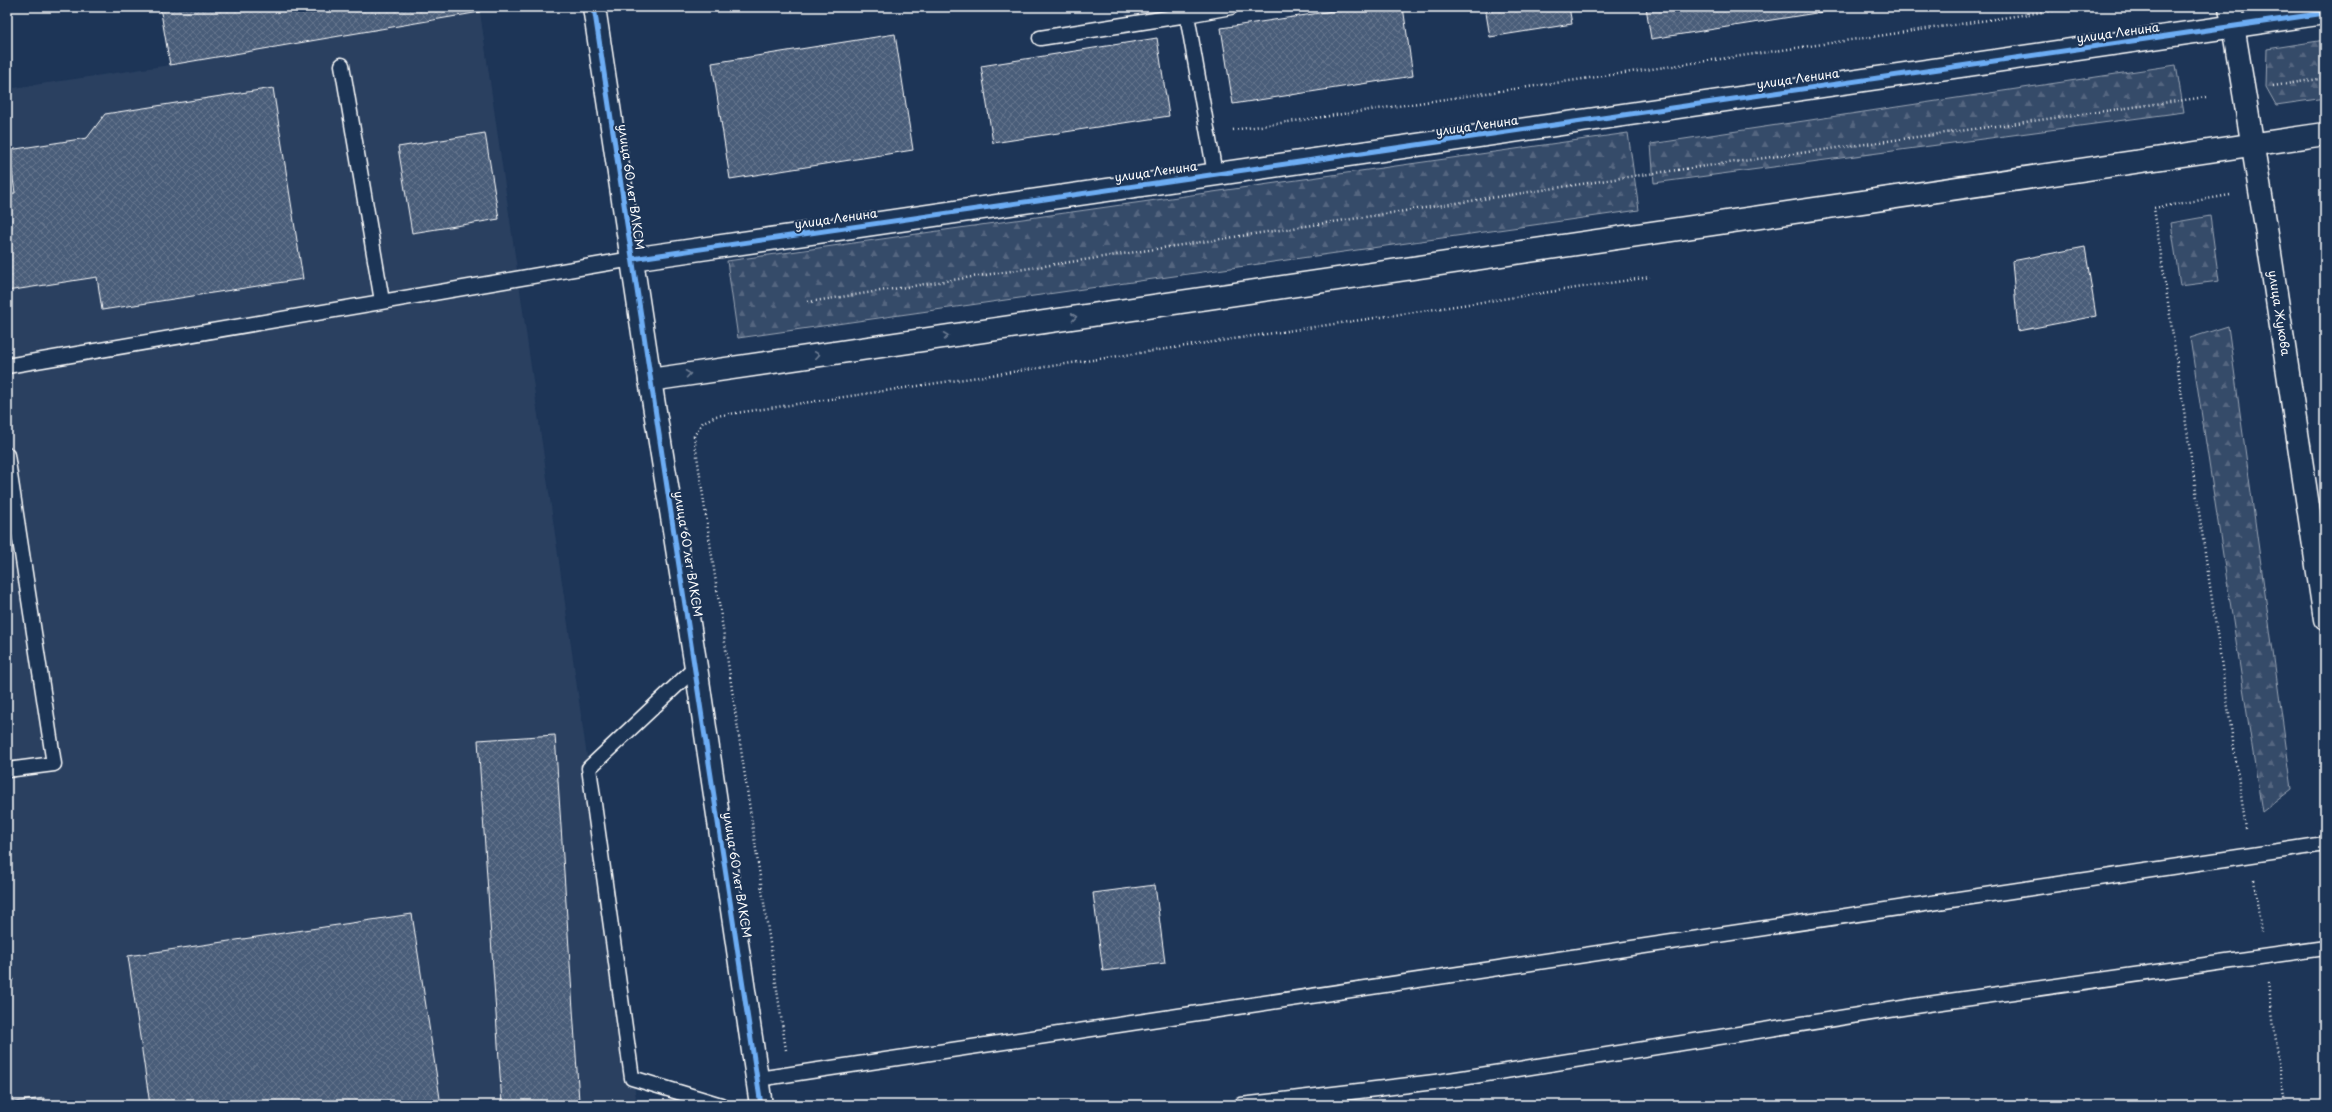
<svg xmlns="http://www.w3.org/2000/svg" width="2332" height="1112" font-family="'Playpen Sans',sans-serif">
	<style>
		.built { fill: #2a4161 }
		.forest { fill: url(#forest-firs); stroke: #9aa5b4 }
		.building { fill: url(#building-cross-hatch); stroke: #fff }
		.lines { fill: none; stroke-linecap: round; stroke-linejoin: round }
		.lane-casing { stroke: #fff; stroke-width: 17 }
		.street-casing { stroke: #fff; stroke-width: 25 }
		.secondary-casing { stroke: #fff; stroke-width: 25 }
		.path { stroke: #fff; stroke-width: 2.5; stroke-dasharray: 1 3; stroke-linecap: butt }
		.lane { stroke: #1d3557; stroke-width: 14 }
		.street { stroke: #1d3557; stroke-width: 22 }
		.secondary { stroke: #1d3557; stroke-width: 22 }
		.cycleway-casing { stroke: #1d3557; stroke-width: 8 }
		.cycleway { stroke: #6dadf4; stroke-width: 5 }
		.oneway { stroke: #6c7c92 }
		.labels { text-anchor: middle; stroke-width: 4; stroke-linejoin: round; paint-order: stroke }
		.street-label { font-size: 12px; fill: #fff; stroke: #1d3557 }
	</style>
	<defs>
		<pattern id="forest-firs" width="22" height="20" patternUnits="userSpaceOnUse"><rect width="22" height="20" fill="#364b69"/><path d="M5 1l3.5 6h-7zM16 11l3.5 6h-7z" fill="#546680"/></pattern>
		<pattern id="building-cross-hatch" width="8" height="8" patternUnits="userSpaceOnUse"><rect width="8" height="8" fill="#4a5d79"/><path d="M0 0l8 8M0 8l8-8" fill="none" stroke="#65758d"/></pattern>
	</defs>
	<rect width="100%" height="100%" fill="#1d3557"/>
	<filter id="ink" filterUnits="userSpaceOnUse"><feTurbulence type="fractalNoise" baseFrequency=".025" numOctaves="2"/><feDisplacementMap in="SourceGraphic" scale="8" xChannelSelector="R" yChannelSelector="G"/><feConvolveMatrix kernelMatrix="1 2 1 2 8 2 1 2 1" color-interpolation-filters="sRGB"/></filter>
	<g filter="url(#ink)">
		<path class="built" d="M480,12L637,1105H7V89L170,65Z"/>
		<path class="forest" d="M2325,40V98L2276,105L2266,87L2267,49Z
			M2176,65L2184,112L1654,183L1651,144Z
			M1628,133L1639,210L738,338L727,261Z
			M2210,216L2219,281L2180,286L2171,223Z
			M2228,326L2292,789L2262,812L2190,338Z"/>
		<path class="building" d="M160,7H479L480,12L170,65Z
			M1359,7H1403L1413,76L1233,104L1221,28Z
			M1485,7H1569L1572,24L1490,37Z
			M1646,7H1828L1829,11L1651,39Z
			M895,34L913,150L730,179L712,63Z
			M1157,38L1169,116L993,143L981,66Z
			M273,88L303,279L102,310L97,277L7,291V194L15,193L9,150L87,138L105,114Z
			M485,133L499,219L412,233L398,147Z
			M2085,247L2096,316L2018,331L2012,261Z
			M555,735L579,1101L502,1105L478,740Z
			M1155,885L1165,963L1103,971L1093,893Z
			M412,914L441,1105H150L128,956Z
			M7,935L13,980L7,981Z
			M44,1098L45,1105H7V1103Z"/>
		<g class="lines">
			<g class="lane-casing">
				<path id="lane" d="M1187,15L1231,7
					M1040,38L1187,15L1215,174
					M342,65L382,301
					M7,366L632,259
					M7,455L54,764L7,770
					M696,667L589,768L632,1078L721,1105
					M758,1079L2325,844
					M1241,1105L1443,1081L1921,1005L2325,948"/>
			</g>
			<g class="street-casing">
				<path id="street" d="M2230,7L2266,227L2325,619
					M650,380L696,667L761,1105"/>
			</g>
			<g class="secondary-casing">
				<path id="secondary" d="M594,7L650,380L2325,134
					M632,259L2325,13"/>
			</g>
			<path class="path" d="M2273,86L2325,78
				M1233,130L2077,7
				M2230,195L2154,208L2246,829
				M808,302L1634,176L2206,97
				M2254,880L2261,932
				M2268,983L2285,1105
				M786,1050L694,436L703,422L716,416L1650,277"/>
			<use href="#lane" class="lane"/>
			<use href="#street" class="street"/>
			<use href="#secondary" class="secondary"/>
			<g class="cycleway-casing">
				<path id="cycleway" d="M594,7L761,1105
					M632,259L2325,13"/>
			</g>
			<use href="#cycleway" class="cycleway"/>
		</g>
		<defs><path id="oneway-chevron" d="M-2-3.5L2.5 0L-2 3.5" fill="none" stroke-width="1.6" stroke-linecap="round" stroke-linejoin="round"/></defs>
		<g class="oneway">
			<use href="#oneway-chevron" transform="translate(1074 317) rotate(-8)"/>
			<use href="#oneway-chevron" transform="translate(946 336) rotate(-8)"/>
			<use href="#oneway-chevron" transform="translate(817 355) rotate(-8)"/>
			<use href="#oneway-chevron" transform="translate(688 374) rotate(-8)"/>
		</g>
	</g>
	<g class="labels">
		<g class="street-label">
			<text transform="translate(2118 33) rotate(-8)" y="4">улица Ленина</text>
			<text transform="translate(1798 79) rotate(-8)" y="4">улица Ленина</text>
			<text transform="translate(1477 126) rotate(-8)" y="4">улица Ленина</text>
			<text transform="translate(1156 172) rotate(-8)" y="4">улица Ленина</text>
			<text transform="translate(631 187) rotate(82)" y="4">улица 60 лет ВЛКСМ</text>
			<text transform="translate(836 219) rotate(-8)" y="4">улица Ленина</text>
			<text transform="translate(2279 313) rotate(81)" y="4">улица Жукова</text>
			<text transform="translate(688 554) rotate(81)" y="4">улица 60 лет ВЛКСМ</text>
			<text transform="translate(737 875) rotate(81)" y="4">улица 60 лет ВЛКСМ</text>
		</g>
	</g>
	<rect width="2332" height="1112" fill="none" stroke="#1d3557" stroke-width="24"/>
	<rect x="12" y="12" width="2308" height="1088" fill="none" stroke="#fff" stroke-width="1.5" filter="url(#ink)"/>
</svg>
